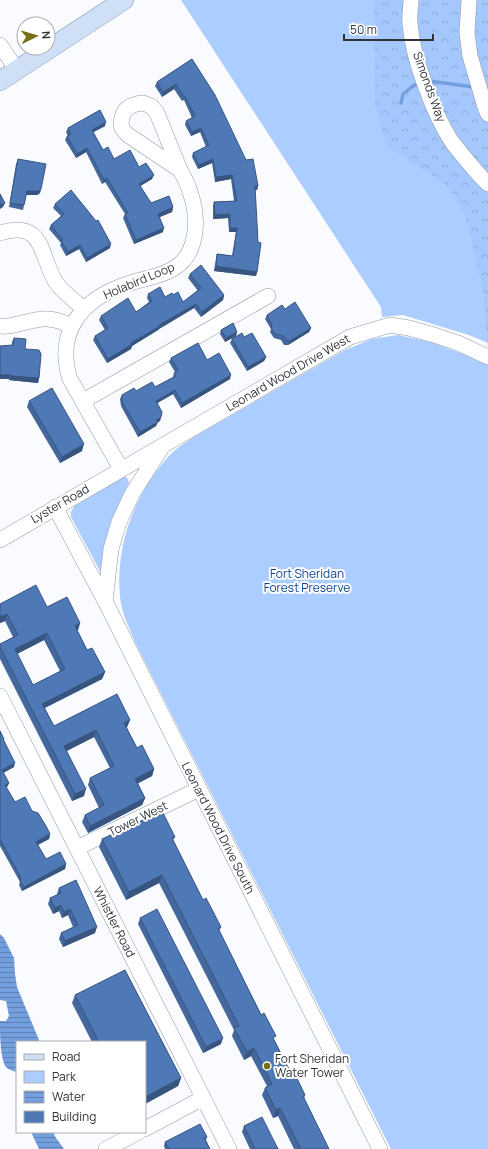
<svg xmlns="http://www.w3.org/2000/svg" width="488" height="1149" font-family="Manrope,sans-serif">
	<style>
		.green { fill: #abcdff }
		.forest { fill: url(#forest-crowns) }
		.water { fill: url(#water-rules) }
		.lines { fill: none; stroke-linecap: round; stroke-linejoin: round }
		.stream { stroke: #739fde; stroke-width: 3.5 }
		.minor-casing { stroke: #929ba8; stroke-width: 16 }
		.major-casing { stroke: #8194b0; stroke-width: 20 }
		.minor { stroke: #fff; stroke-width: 15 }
		.major { stroke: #cedff6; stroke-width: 19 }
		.wall { fill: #44689d; fill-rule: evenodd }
		.shaded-wall { fill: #37557f }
		.building { fill: #4f79b6; stroke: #37557f; fill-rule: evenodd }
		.poi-dot { fill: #747113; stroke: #fff; stroke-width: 1.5 }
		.labels { text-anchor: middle; stroke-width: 4; stroke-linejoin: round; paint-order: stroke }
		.street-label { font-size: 12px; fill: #2f3338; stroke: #fff }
		.park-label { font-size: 12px; fill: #0b458f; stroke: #fff }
		.poi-label { font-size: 12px; fill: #2f3338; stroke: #fff; text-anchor: start }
	</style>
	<defs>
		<pattern id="forest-crowns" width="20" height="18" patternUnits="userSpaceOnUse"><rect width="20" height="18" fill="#a4c8fd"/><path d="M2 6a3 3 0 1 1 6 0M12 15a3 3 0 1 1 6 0" fill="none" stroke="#8eacda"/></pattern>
		<pattern id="water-rules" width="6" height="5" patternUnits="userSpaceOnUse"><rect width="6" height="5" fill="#739fde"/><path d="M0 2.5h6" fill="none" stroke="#5f82b5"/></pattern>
	</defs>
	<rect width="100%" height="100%" fill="#f9fbfe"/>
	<path class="green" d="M181,0H488V343L469,335L403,315L382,317L381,307Z
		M398,335L431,342L468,356L488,365V1149H391L135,642C129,627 121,612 120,596C115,543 137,487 174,451C181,445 189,440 197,435L345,350L372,339Z
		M121,477H126L128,479L129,483L113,518L101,571H100L71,517V512L76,503Z"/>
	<path class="forest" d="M374,0H488V349L484,294L466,219L449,187L387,146L375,107Z"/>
	<path class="water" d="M0,934L4,938L14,958L15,974L17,987L39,1040V1042H17V1072C13,1071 9,1070 6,1067C0,1058 0,1033 0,1021H6L9,1016L6,1001L0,1000Z
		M31,1132H55L54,1135L64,1149H39Z"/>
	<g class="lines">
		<path class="stream" d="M429,81L474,87
			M401,103L403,94L413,86L421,83"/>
		<g class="minor-casing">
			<path id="minor" d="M411,0C411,8 409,16 410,24C413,59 433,113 452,142C463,156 475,171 488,184
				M469,0L467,33L470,56L485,107L488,114
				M0,45L17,70
				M143,103L151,106L157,113L180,170L128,135C126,133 123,130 122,128C121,125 121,121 122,118C124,107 133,104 143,103Z
				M0,233C44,219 40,255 55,281C62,292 74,300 84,309
				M0,326C7,327 15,325 22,323C43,318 51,316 72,326
				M83,401L268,296
				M121,469L70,379C55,332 82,299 127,284C142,279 159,277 173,269C199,254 199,217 190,192C188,184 184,177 180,170
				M55,507L105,601L380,1149
				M0,540L350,337L390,325L409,328L434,335L458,343L488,357
				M105,601L111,549L119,522L132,494L162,447
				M0,696L229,1149
				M77,848L199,789
				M145,1129L203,1098
				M106,1149L139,1132"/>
		</g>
		<g class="major-casing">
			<path id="major" d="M0,81L124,0"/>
		</g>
		<use href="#minor" class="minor"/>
		<use href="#major" class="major"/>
	</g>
	<path class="wall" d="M192,59L258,186L257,190H255L257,272L256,276L214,271L216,258L217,254L232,256L236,232H229L228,218L213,219V206L214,202L234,201L231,179L215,182L212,163L198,169L192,157L193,153L206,147L200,132L191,136L185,125L186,121L192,118L184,100L182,101L174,89L162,97L155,86L157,82Z
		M105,126L93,132L103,150L114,159L139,167L152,179L140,186L151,203L173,207L172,212L160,217L163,232L134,244L123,218L125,214L105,182L102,184L86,152L76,158L65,140L67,136H68L66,132L68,128Z
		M18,159L41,189L40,193L37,195H26L23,210L9,207L16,164Z
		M55,204L110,248L86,262L79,249L66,256L60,245L61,243L49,229L51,225L61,216L53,208Z
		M190,274L224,295L223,300L201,317L194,308L159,329L158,330L132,346L131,349L107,363L93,340L95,336L105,330L99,320L101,316L136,312L149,302L147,298L148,294L165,297L173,295L183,302L198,291L188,278Z
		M285,309L311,328L309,332L288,345H284L281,340L274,338L270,332L271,329L265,319L267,315Z
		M221,330L237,332L236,336L225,342L220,334Z
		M244,337L266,357L264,361L247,371L230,343L232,339Z
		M14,338L25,349L39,378L38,383L9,380L12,342Z
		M171,358L207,360L230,379L181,408L173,394L157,403L161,417L160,421L157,422L156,426L138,437L121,406L120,399L122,395L155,387L173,377L174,373L175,372L169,362Z
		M29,401L82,451L60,463L27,407Z
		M0,604L47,607L80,623L78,630H77L87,650L105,672L102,679L45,708L54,726L130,720L127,727H126L137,748L154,769L152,776L138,783L145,798L142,805L88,833L82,822L85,815L99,808L88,785L90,778L110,768L94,737L67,751L84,796L72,801L0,659V644L13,637L5,621L0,623ZM44,640L60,671L33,685L17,654Z
		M0,731L4,739V740L14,767L3,773L9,783L7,787L6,788L15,802L32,811L50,834L49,839L38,845L46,859L66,864L65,869L22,891L19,885L20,882L0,846Z
		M175,837L173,840L203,900L221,927L219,931L291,1073L305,1095L304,1099L329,1149H294L278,1116L273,1118L262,1095L265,1088L267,1086L251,1056L244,1060L232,1036L234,1030L159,883L126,900L99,847L102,839Z
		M59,888L95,933L63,947L59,939L61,933L73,927L68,915L62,918L59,911L53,914L48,904L50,898L57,895V894Z
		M140,918L221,1044L203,1053L138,924Z
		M125,970L181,1078L178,1086L145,1104V1042H92L72,1003L75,995Z
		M244,1126L278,1149H250L242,1132Z
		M207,1137L206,1140L210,1149H165L164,1146L165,1142Z"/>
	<path class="shaded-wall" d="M176,84L174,89L162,97L163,92Z
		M106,122L105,126L90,134L92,130Z
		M201,128L200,132L191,136L192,132Z
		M87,148L86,152L76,158L77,154Z
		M213,159L212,163L198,169L199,165Z
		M154,175L152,179L137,188L139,184Z
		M232,175L231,179L215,182L216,177Z
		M107,178L105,182L102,184L104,180Z
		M255,186H258L257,190L253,191Z
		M41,189L40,193L37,195H25L27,191Z
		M5,203L3,207L0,209V205Z
		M173,207L172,212L157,218L158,214Z
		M230,214L228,218L213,219L215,215Z
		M164,228L163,232L134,244L136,240Z
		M230,228H237L236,232H229Z
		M111,244L110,248L86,262L87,258Z
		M80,245L79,249L66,256L68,252Z
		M216,266L257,272L256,276L214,271Z
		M224,295L223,300L201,317L202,312Z
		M196,304L194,308L159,329L158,330L132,346L131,349L107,363L108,359L159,325Z
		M311,328L309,332L288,345L290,341Z
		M237,332L236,336L225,342L226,338Z
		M266,357L264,361L247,371L248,367Z
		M0,375H11L9,379H0Z
		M231,375L230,379L181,408L182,403Z
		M11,376L39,378L38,383L9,380Z
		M175,390L173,394L154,405L156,401Z
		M161,417L160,421L155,424L156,420Z
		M158,422L156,426L138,437L140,432Z
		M84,444L82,451L60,463L62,457Z
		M7,614L5,621L0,623V617Z
		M80,623L78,630L72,632L75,626Z
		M47,633L44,640L13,656L15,649Z
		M105,672L102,679L40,710L42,704Z
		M130,720L127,727L122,730L124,723Z
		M96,730L94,737L62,753L64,746Z
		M15,763L14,767L1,774L2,770Z
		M154,769L152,776L133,786L135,779Z
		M9,783L7,787L3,789L5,785Z
		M86,789L84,796L72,801L75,794Z
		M145,798L142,805L88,833L90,826Z
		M50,834L49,839L35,846L36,842Z
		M66,864L65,869L22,891L24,887Z
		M162,875L159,883L126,900L129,892Z
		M61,905L59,911L53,914L55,908Z
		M70,909L68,915L62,918L64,912Z
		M97,927L95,933L63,947L65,941Z
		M223,1038L221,1044L203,1053L206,1047Z
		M254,1048L251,1056L244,1060L247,1052Z
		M181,1078L178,1086L145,1104V1097Z
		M280,1108L278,1116L273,1118L276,1110Z"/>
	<path class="building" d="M192,59L215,95L246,160L253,159L258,186H255L258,242L261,243L257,272L216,266L217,254L233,256L237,228H230V214L215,215L214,202L237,201L232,175L216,177L213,159L199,165L193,153L209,145L201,128L192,132L186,121L195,116L185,96L184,97L176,84L163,92L157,82Z
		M100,110L106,122L92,130L103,150L108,147L114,159L130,150L139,167L146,163L154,175L139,184L151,203L169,196L173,207L158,214L164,228L136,240L125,214L128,213L107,178L104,180L87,148L77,154L67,136L71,134L68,128Z
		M18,159L46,164L41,189L39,191H27L24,205L10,203Z
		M71,190L96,221L98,220L111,244L87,258L80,245L68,252L61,241L63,240L51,225L64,214L55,204Z
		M0,194L5,203L0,205Z
		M201,265L224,295L202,312L196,304L159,325L160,326L131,343L132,344L108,359L95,336L108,328L101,316L128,298L136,312L152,301L148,294L160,287L165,297L172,293L173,295L178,292L183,302L201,288L190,274Z
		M295,302L311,328L290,341L286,340L283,336L275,334L271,328L272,325L267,315L282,305L285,309Z
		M233,323L237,332L226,338L221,330Z
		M242,333L244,337L252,333L266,357L248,367L232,339Z
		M14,338L26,339L25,349L39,350L41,354L39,378L11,376V375H0V346L13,345Z
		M198,343L207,360L219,353L231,375L182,403L175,390L156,401L162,412L161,417L156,420L158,422L140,432L122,402V395L134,388L136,391L152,382L155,387L176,376L174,373L178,370L171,358Z
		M52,388L84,444L62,457L29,401Z
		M36,585L47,607L67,597L80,623L75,626L87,650L92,648L105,672L42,704L54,726L117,694L130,720L124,723L137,748L142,745L154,769L135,779L145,798L90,826L85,815L104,805L90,778L114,766L96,730L64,746L86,789L75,794L0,647V644L18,635L7,614L0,617V604ZM47,633L65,669L33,685L15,649Z
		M0,731L4,739H3L15,763L2,770L9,783L5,785L15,802L25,797L32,811L38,813L46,826L50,834L36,842L46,859L60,852L66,864L24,887L20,881L21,878L0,839Z
		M162,811L175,837L172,838L203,900L206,898L221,927L218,928L261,1015L264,1013L276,1036L273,1038L291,1073L294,1072L305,1095L303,1096L329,1149H301L280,1108L276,1110L265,1088L272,1084L254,1048L247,1052L234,1028L239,1026L162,875L129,892L102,839Z
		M76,880L97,927L65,941L61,933L78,925L70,909L64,912L61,905L55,908L50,898L61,893L59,888Z
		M157,909L223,1038L206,1047L140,918Z
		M125,970L181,1078L145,1097V1042H99L75,995Z
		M262,1117L278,1149H255L244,1126Z
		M200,1124L207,1137L204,1138L210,1149H169L165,1142Z"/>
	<circle class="poi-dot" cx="267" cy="1066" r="4"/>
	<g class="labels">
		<g class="street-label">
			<text transform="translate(429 87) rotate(70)" y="4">Simonds Way</text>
			<text transform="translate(139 281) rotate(-23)" y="4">Holabird Loop</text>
			<text transform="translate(288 373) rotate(-30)" y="4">Leonard Wood Drive West</text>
			<text transform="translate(60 504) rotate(-30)" y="4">Lyster Road</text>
			<text transform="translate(138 819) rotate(-26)" y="4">Tower West</text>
			<text transform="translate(218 828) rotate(63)" y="4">Leonard Wood Drive South</text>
			<text transform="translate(114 922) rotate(63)" y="4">Whistler Road</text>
		</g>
		<g class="park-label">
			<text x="307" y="578">Fort Sheridan<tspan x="307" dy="14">Forest Preserve</tspan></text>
		</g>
		<g class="poi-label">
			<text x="275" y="1063">Fort Sheridan<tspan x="275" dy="14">Water Tower</tspan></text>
		</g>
	</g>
	<rect x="16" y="1041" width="130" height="92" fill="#ffffff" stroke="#acadaf"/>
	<rect x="24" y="1054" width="20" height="6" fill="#cedff6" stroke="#acadaf"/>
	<text x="52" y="1061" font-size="12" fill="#2f3338">Road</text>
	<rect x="24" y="1071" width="20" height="12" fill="#abcdff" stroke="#acadaf"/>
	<text x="52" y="1081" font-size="12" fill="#2f3338">Park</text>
	<rect x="24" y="1091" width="20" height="12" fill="url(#water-rules)" stroke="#acadaf"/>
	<text x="52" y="1101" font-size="12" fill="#2f3338">Water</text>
	<rect x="24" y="1111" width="20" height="12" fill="#4f79b6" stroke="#acadaf"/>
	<text x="52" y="1121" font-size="12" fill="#2f3338">Building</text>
	<g transform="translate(36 36) rotate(85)"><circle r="19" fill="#ffffff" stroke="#acadaf"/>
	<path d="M0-3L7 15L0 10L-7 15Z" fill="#747113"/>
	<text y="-6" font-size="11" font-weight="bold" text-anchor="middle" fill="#2f3338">N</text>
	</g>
	<path d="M344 34v6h89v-6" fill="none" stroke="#2f3338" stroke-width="2"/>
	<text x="350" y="34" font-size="12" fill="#2f3338" stroke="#ffffff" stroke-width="3" paint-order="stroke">50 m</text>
</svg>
